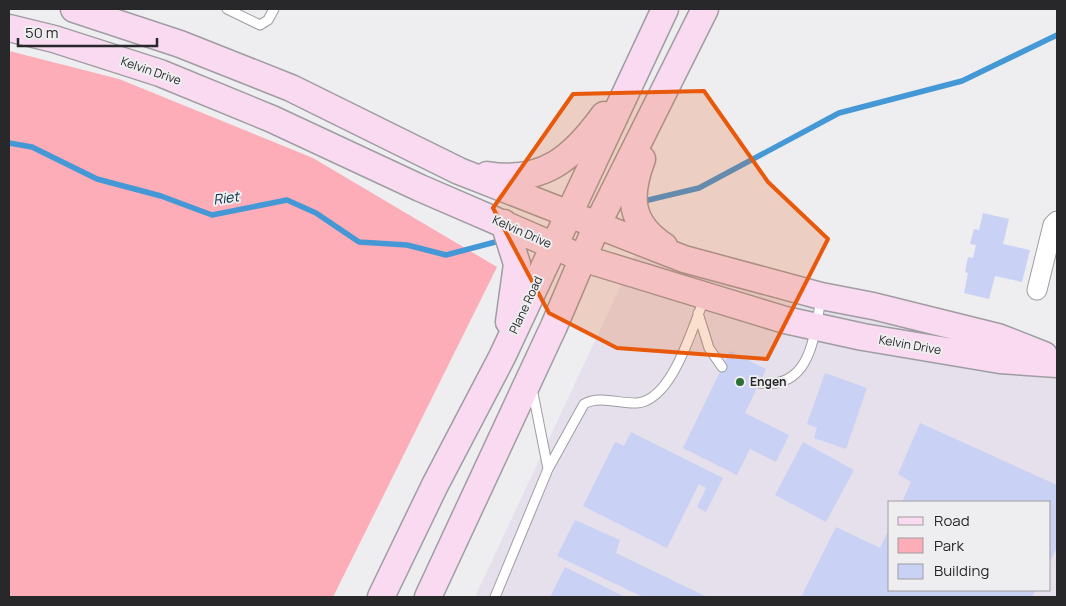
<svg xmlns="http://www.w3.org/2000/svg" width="1066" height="606" font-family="Manrope,sans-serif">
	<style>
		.built { fill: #e5e0eb; fill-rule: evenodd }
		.green { fill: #fcadb7 }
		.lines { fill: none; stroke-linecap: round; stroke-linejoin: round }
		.stream { stroke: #4498d6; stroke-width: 5.5 }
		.building { fill: #c9d1f4 }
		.lane-casing { stroke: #9f9da1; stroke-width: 11 }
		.street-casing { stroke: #9f9da1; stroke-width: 21 }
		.secondary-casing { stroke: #9f9da1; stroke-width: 29 }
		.lane { stroke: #fff; stroke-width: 9 }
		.street { stroke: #fff; stroke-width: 19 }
		.secondary { stroke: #f9daf0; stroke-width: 26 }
		.marked { fill: #e8590c; fill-opacity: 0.2; stroke: #e8590c; stroke-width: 4; stroke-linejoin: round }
		.poi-dot { fill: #2c6f39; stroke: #eeedf0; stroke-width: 2 }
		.labels { text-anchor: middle; stroke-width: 4; stroke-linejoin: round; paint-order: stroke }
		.street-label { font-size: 12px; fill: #282729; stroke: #eeedf0 }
		.poi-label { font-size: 12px; font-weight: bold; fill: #282729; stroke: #eeedf0; text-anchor: start }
		.water-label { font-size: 14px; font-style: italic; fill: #072c45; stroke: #eeedf0 }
	</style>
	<rect width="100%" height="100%" fill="#eeedf0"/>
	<path class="built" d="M645,234L1057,355V597H475ZM890,502H1050V590H890Z"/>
	<path class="green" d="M9,51L119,79L313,158L497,267L333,597H9Z"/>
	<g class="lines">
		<path class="stream" d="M9,143L32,147L97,179L161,196L212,215L287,200L316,213L359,242L407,245L446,255L503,240
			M640,202L699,188L839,113L962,81L1057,35"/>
	</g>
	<path class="building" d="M983,213L1009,219L1003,244L1030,250L1022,282L995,276L989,299L964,293L968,273L965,272L968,257L973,258L976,245L970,244L974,229L979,230Z
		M730,351L766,369L745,413L789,435L776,462L750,449L737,475L683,448Z
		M825,373L867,388L846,449L814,438L817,428L807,424Z
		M920,423L1057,485V547L1050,562V502H902L911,482L898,474Z
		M631,432L723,478L706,512L697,507L706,488L699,484L667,548L583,506L615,442L624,446Z
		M803,442L854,470L826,522L775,495Z
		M575,520L620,540L616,553L707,597H643L557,556Z
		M836,527L880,548L890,527V590H1036L1032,597H801Z
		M565,567L625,597H550Z"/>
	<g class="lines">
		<g class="lane-casing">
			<path id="lane" d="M227,9L260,25L268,20L274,9
				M698,313L709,348L722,367
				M759,383C811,390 814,336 821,299
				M532,388L548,469
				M495,597L548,469L584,404C599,395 621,404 637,403C673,400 693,325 705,297"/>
		</g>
		<g class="street-casing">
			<path id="street" d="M1037,290L1053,225L1057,221"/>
		</g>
		<g class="secondary-casing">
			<path id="secondary" d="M74,9L180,44L291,88L459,171L684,259L821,296L873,306L998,337L1044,355
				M9,28L54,39L160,73L272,119L420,188L582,258L785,320L863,337L1000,360L1057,364
				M642,159C628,196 629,223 664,246
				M487,175C543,184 573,158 604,115
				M504,223L517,264L509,322
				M381,597L435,485L502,357L665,9
				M428,597L554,326L597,225L705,9"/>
		</g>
		<use href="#lane" class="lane"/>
		<use href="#street" class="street"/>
		<use href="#secondary" class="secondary"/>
	</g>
	<path class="marked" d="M704,91L768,182L828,239L767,359L617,348L549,313L493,208L573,94Z"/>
	<circle class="poi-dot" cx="740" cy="382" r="5"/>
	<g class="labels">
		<g class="street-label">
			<text transform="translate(151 71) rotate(19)" y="4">Kelvin Drive</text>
			<text transform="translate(522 232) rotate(24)" y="4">Kelvin Drive</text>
			<text transform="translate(526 305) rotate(-65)" y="4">Plane Road</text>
			<text transform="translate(910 345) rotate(10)" y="4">Kelvin Drive</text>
		</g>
		<g class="poi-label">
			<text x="750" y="386">Engen</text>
		</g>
		<g class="water-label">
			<text transform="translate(226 198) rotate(-8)" y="5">Riet</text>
		</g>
	</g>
	<rect width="1066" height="606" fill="none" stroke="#282729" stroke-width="20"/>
	<rect x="888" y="501" width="162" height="90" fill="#eeedf0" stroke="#9f9ea0"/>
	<rect x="898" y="517" width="25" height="8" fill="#f9daf0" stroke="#9f9ea0"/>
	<text x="934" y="526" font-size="15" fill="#282729">Road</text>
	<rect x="898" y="538" width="25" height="15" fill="#fcadb7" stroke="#9f9ea0"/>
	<text x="934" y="551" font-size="15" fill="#282729">Park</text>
	<rect x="898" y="564" width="25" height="15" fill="#c9d1f4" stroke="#9f9ea0"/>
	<text x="934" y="576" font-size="15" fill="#282729">Building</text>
	<path d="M18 38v8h139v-8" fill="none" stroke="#282729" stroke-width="2.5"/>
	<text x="25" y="38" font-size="15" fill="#282729" stroke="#eeedf0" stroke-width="4" paint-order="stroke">50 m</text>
</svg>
